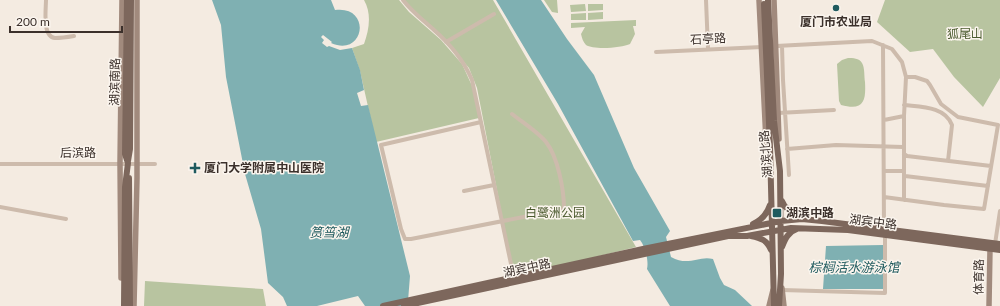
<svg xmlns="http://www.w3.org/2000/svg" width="1000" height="306" font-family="Lato,'Noto Sans SC',sans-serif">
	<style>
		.green { fill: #b8c4a0 }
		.water { fill: #7fb0b2 }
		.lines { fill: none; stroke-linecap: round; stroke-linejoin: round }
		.street { stroke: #cdbbac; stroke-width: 4 }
		.secondary { stroke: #a18a7d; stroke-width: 5.5 }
		.primary { stroke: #7d675c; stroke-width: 6 }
		.poi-dot { fill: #1f5a5e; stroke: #fbf5ee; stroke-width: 1.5 }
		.labels { text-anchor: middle; stroke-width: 3; stroke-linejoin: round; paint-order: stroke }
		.poi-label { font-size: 12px; font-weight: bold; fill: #3b302b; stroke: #fbf5ee; text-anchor: start }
		.park-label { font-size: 12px; fill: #4a5a2e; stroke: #fbf5ee }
		.street-label { font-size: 12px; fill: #3b302b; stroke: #fbf5ee }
		.water-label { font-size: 13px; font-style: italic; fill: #1f5a5e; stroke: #fbf5ee }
	</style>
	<rect width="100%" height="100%" fill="#f4ebe1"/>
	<path class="green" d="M364,0H399L409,12L441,40L462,64L473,88L479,118L376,142L360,71L352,48L364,44C369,30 372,14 364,0Z
		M403,0H493L636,247L514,277L477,88L469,68L450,46L417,17Z
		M544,0H557L558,13L552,12Z
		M885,0H1000V78L983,107L954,77L933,49L910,52L877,22Z
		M585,4L586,11L571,12L570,5Z
		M588,4H603V10L588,11Z
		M603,12V19L588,20V13Z
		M586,13V20H571V14Z
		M636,20V26H633L635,34L630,44C622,48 593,50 586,45C583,42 582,38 581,34L585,27L571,28V23Z
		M848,58C853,58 859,58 862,63C865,68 864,76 865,82C866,101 864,111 841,105L839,101L837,64L842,60Z
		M145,281L263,289L266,306H144Z"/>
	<path class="water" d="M212,0H331L335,10C372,5 365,58 331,43L332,42L323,35L321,37L324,40L322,43L327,47L329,46L340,50L352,48L360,70L364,90L357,93L361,106L368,105L410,276L408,301L409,306H365L358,296L317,306H287L283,297L268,283L261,229L245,174L226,77L221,25Z
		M496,0H541L567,39L594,75L634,168L670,231L666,237L671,257C689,267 699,255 713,259L720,278L724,285L735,290L752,306H670L647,269C649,261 645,246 640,240L633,241L558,104Z
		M883,245L884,289H823L826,246Z"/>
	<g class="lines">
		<path class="street" d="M46,0C46,9 42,37 55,38C61,38 68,37 74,36
			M403,0C412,12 423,20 434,30C450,44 464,61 472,80L514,278
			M706,0L708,49
			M446,42L494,14
			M883,45L884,230
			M776,46L872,41L892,49L902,62L906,77L904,116L884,120
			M782,46L783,80L789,175
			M656,52L762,47
			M904,105C920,107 945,106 952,125L948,161
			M778,113L834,110
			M904,116V200
			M481,122L381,145L401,229L405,239H411L564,209C564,190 558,157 546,142C538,132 522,122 512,114
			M787,149L836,145L903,147
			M904,154L907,156L991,166
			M0,164H155
			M884,171H904
			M905,176L988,186
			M464,191L494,185
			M884,197L944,205L984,209L998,125L958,117L941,104L930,85L927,81L915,77H906
			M0,207L66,219
			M995,244L1000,211
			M782,290L885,293V235"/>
		<path class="secondary" d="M759,0L766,141L770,147
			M774,0L779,139
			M121,278L120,163L122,0
			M782,288L784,306
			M134,306L137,178V0
			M769,306L773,290
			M989,306L990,249"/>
		<path class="primary" d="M768,0L774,121L780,171L781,274L779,306
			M764,4L770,147L774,306
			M128,161L130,149L131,0
			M129,178L130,306
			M782,201C786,211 794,213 802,219
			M753,224C762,220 767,214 770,205
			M751,236C761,238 767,240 771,250
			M782,247C785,239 788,232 797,229
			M124,306L125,187L128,163L125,154L127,0
			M383,306L643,249L781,221L802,219L822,221L1000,244
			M404,306L728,236H747L791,228L848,230L1000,250"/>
	</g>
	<g class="poi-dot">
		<circle cx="836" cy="8" r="4"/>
		<path d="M193 162h4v4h4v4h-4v4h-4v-4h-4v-4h4z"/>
		<rect x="772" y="208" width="10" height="10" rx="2"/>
	</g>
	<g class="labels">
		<g class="poi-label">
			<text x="836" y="26" text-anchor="middle">厦门市农业局</text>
			<text x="204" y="172">厦门大学附属中山医院</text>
			<text x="786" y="217">湖滨中路</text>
		</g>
		<g class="park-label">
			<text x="965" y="38">狐尾山</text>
			<text x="555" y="217">白鹭洲公园</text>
		</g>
		<g class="street-label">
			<text transform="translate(708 39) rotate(-3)" y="4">石亭路</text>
			<text transform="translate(115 82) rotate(-89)" y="4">湖滨南路</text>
			<text x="78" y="157">后滨路</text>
			<text transform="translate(766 154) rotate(-95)" y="4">湖滨北路</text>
			<text transform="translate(873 222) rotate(7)" y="4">湖宾中路</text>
			<text transform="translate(527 268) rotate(-12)" y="4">湖宾中路</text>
			<text transform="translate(979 277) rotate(-89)" y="4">体育路</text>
		</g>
		<g class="water-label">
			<text x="329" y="237">筼筜湖</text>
			<text x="854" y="272">棕榈活水游泳馆</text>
		</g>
	</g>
	<path d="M10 26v6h112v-6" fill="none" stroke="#3b302b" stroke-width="2"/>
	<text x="16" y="26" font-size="12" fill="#3b302b" stroke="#fbf5ee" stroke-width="3" paint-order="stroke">200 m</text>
</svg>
